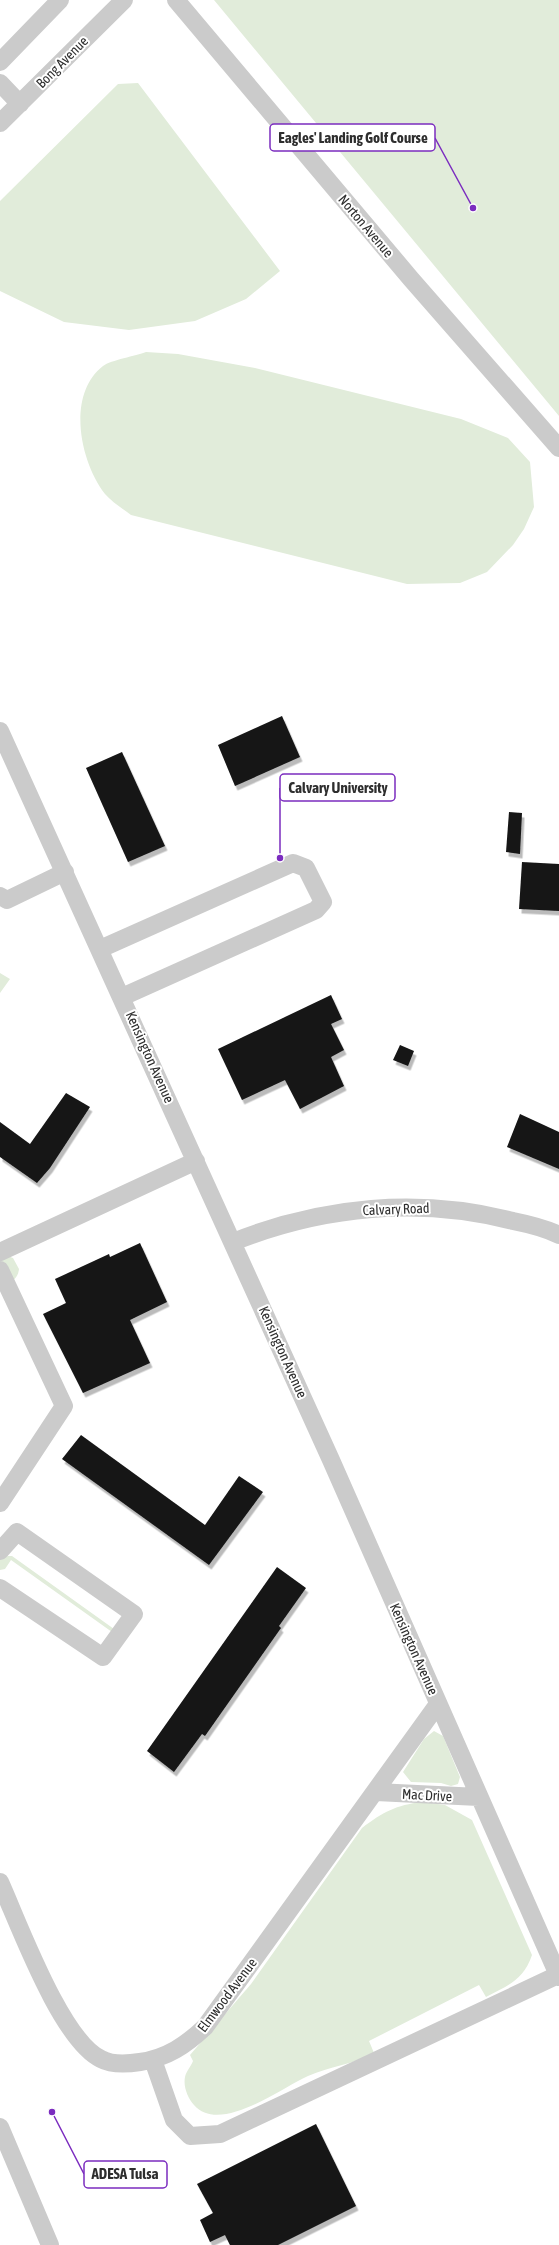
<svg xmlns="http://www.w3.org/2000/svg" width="559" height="2245" font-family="'Asap Condensed',sans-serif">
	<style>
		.green { fill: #e1ecda }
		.building { fill: #151515; filter: url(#shadow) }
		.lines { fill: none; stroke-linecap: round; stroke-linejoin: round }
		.minor { stroke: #cbcbcb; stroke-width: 18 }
		.labels { text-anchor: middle; stroke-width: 4; stroke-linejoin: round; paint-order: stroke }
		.street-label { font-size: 14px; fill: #2e2e2e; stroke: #fff }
		.leader { fill: none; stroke: #7b2cbf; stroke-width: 1.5 }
		.callout-dot { fill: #7b2cbf; stroke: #fff; stroke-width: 1.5 }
		.callout { fill: #fff; stroke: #7b2cbf; stroke-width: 1.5 }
		.callout-label { font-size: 15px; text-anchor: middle; font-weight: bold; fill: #2e2e2e }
	</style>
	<defs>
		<filter id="shadow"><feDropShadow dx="2.5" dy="4.5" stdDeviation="0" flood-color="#0004"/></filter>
	</defs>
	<rect width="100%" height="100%" fill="#fff"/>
	<path class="green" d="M214,0H559V416Z
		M138,83L280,271L246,299L195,321L129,330L64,322L0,291V201L118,84Z
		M146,352L178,354L255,368L461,419L508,438L530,462L534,507L524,529L513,545L487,572L460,583L407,584L131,515C123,509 112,502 105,494C80,462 66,395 103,366C111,360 136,356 146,352Z
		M0,973L10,979L0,993Z
		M0,1253L13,1258L19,1269C18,1280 10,1283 0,1285Z
		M8,1556H12L114,1629L112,1632L11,1560L5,1569L0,1570V1559Z
		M434,1731L443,1736L460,1777L458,1784L451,1786L441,1783L411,1782L403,1772L424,1739Z
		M422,1802L445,1805L472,1820L532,1955C523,1981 508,1985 486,1997L479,1985L369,2041L374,2053C352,2065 330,2066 308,2076C281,2088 220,2135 194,2105C188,2098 183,2087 185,2077C186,2072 191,2066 193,2061L190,2055L251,1984L362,1828C383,1812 396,1805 422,1802Z"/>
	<path class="building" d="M282,716L300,757L235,786L218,745Z
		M122,752L165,846L128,862L86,768Z
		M509,812L522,813L520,854L506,852Z
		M522,862L559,864V911L519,909Z
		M331,995L342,1019L331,1024L344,1050L331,1057L344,1086L300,1109L285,1080L242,1100L218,1049Z
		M400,1045L414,1051L408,1066L393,1060Z
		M66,1093L90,1107L50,1168L37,1183L0,1157V1122L30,1144Z
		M520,1114L559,1132V1169L507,1147Z
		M140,1243L167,1302L130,1320L150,1363L83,1393L43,1314L66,1303L55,1279L109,1254L110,1257Z
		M81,1435L205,1525L239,1476L263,1492L209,1565L62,1459Z
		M277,1567L306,1588L279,1626L281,1628L205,1736L202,1734L174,1772L147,1751Z
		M316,2124L356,2206L278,2245H230L225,2235L210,2242L200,2220L213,2213L197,2184Z"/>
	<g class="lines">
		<path class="minor" d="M176,0L411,279L559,448
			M0,62L60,0
			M0,83L20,104
			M0,123L124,0
			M0,731L331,1460L559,1977
			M0,896L7,900L65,872
			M100,949L293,863L306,868L323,902L316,910L122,997
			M233,1242C323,1206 419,1197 513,1221C528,1224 545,1228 559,1235
			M0,1252L196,1161
			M0,1270L64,1406L0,1503
			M0,1551L17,1532L134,1614L103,1657L0,1588
			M376,1792L479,1797
			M0,1882C19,1924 61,2040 101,2059C112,2065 128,2064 140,2062C167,2058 186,2045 205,2027L438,1704
			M153,2060L174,2120L190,2136L220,2134L558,1975
			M0,2127L50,2245"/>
	</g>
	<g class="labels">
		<g class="street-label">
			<text transform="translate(62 62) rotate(-45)" y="5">Bong Avenue</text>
			<text transform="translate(366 226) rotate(50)" y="5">Norton Avenue</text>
			<text transform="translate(150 1057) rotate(66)" y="5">Kensington Avenue</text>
			<text transform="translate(396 1209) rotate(-2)" y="5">Calvary Road</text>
			<text transform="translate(283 1352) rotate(66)" y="5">Kensington Avenue</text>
			<text transform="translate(414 1649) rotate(66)" y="5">Kensington Avenue</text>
			<text transform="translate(427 1795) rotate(3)" y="5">Mac Drive</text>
			<text transform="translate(227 1995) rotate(-53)" y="5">Elmwood Avenue</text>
		</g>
	</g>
	<path class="leader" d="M473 208L435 138M280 858L280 788M52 2112L84 2174"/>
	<g class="callout-dot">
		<circle cx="473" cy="208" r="4"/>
		<circle cx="280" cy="858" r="4"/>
		<circle cx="52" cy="2112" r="4"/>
	</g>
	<g class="callout">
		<rect x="270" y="124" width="165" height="27" rx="4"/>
		<rect x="280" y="774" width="115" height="27" rx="4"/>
		<rect x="84" y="2161" width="83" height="27" rx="4"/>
	</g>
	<g class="callout-label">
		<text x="353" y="143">Eagles' Landing Golf Course</text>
		<text x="338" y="793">Calvary University</text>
		<text x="125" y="2179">ADESA Tulsa</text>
	</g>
</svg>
